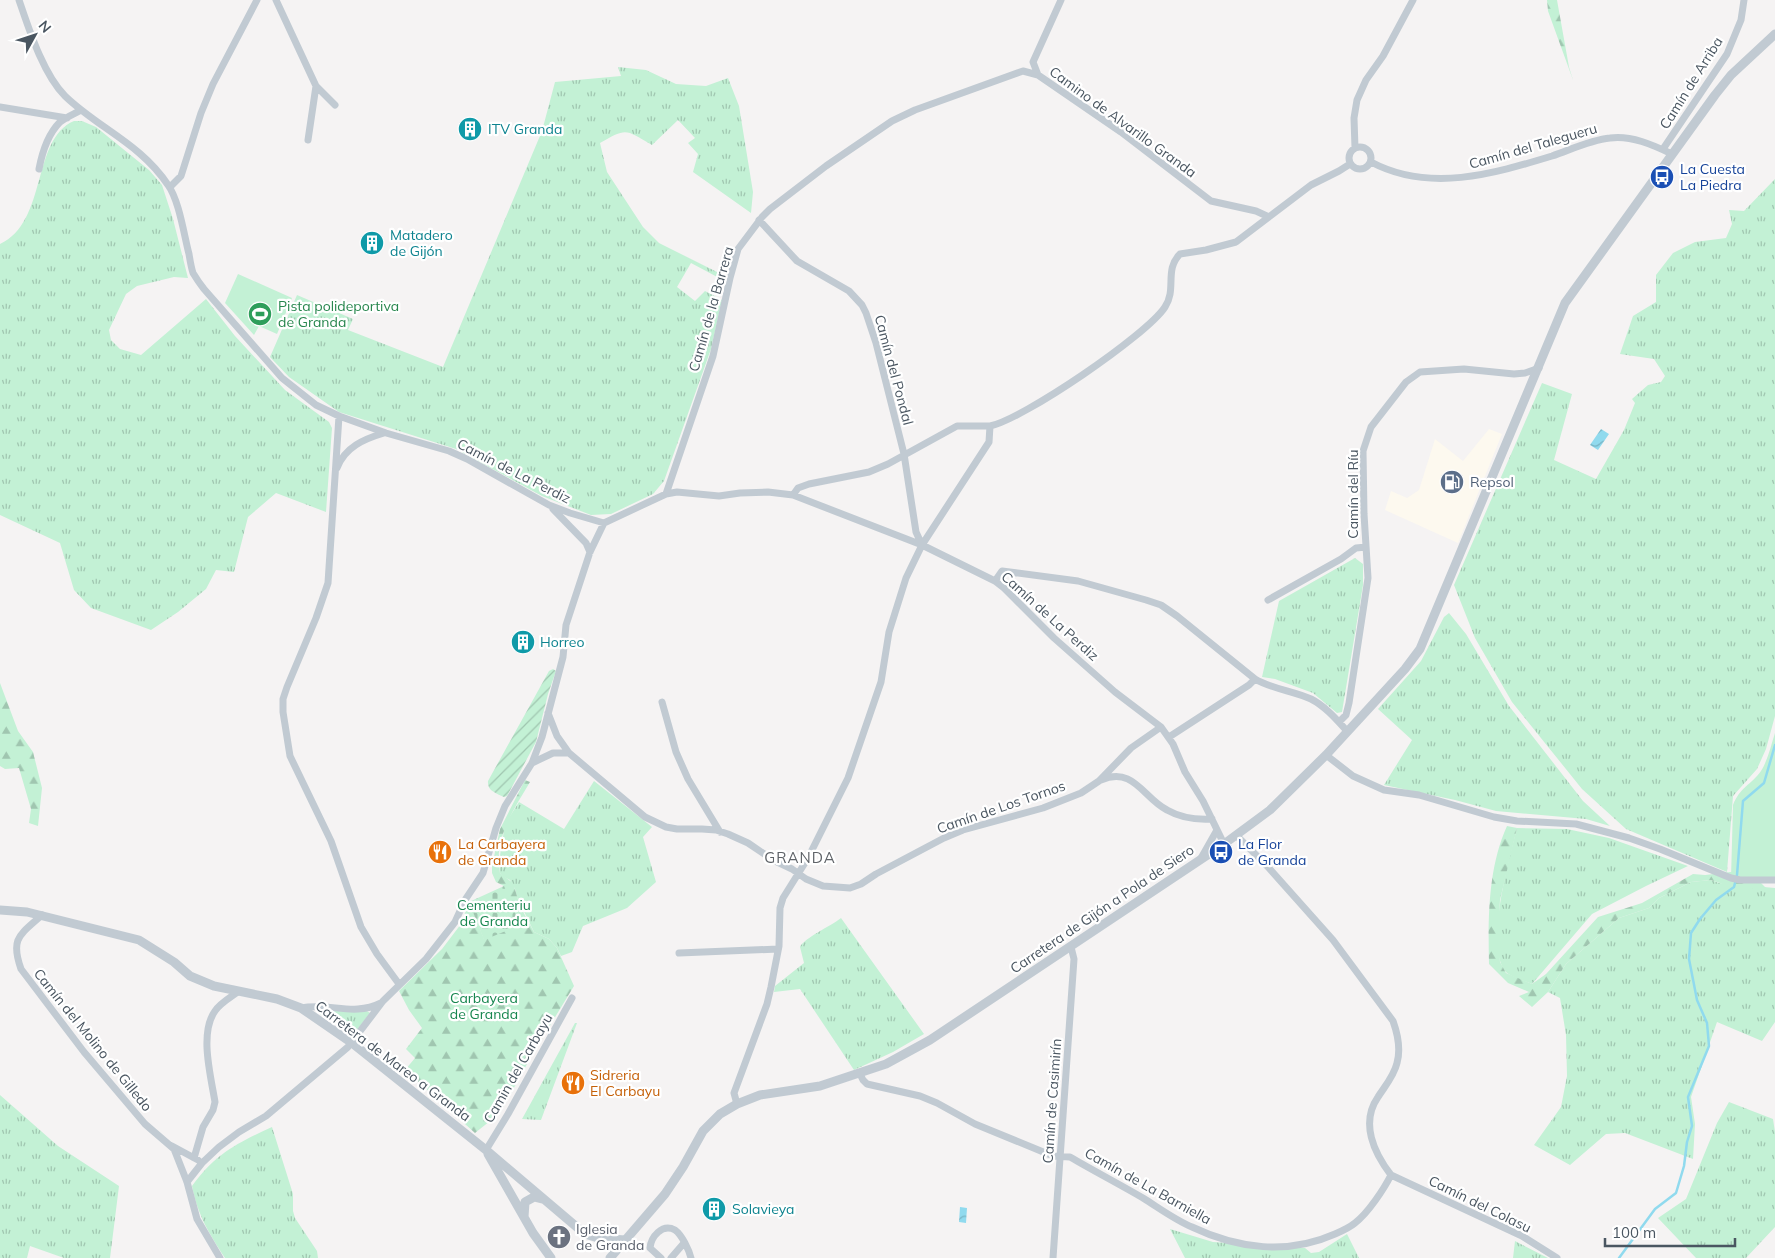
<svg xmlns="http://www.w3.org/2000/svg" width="1775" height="1258" font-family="Mulish,sans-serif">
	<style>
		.commercial { fill: #fdf9ef }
		.grass { fill: url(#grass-tufts) }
		.forest { fill: url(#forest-firs) }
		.cemetery { fill: url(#cemetery-stones) }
		.park { fill: #c3f1d5 }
		.garden { fill: url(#garden-furrows) }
		.water { fill: url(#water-waves) }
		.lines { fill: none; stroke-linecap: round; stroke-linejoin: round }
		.stream { stroke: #90daee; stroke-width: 2.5 }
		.minor { stroke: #c1cad2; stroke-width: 7 }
		.tertiary { stroke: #c1cad2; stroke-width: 9 }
		.labels { text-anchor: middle; stroke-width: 4.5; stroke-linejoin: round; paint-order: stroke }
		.street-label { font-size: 14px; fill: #4a5661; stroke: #fff }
		.culture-label { font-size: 14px; fill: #0d838f; stroke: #fff; text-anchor: start }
		.transit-label { font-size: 14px; fill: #164399; stroke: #fff; text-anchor: start }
		.leisure-label { font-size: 14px; fill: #27864d; stroke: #fff; text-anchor: start }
		.service-label { font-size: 14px; fill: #4e5e75; stroke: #fff; text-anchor: start }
		.food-label { font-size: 14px; fill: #c56008; stroke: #fff; text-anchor: start }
		.park-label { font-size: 14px; fill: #17864f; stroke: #fff }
		.worship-label { font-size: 14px; fill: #5b616d; stroke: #fff; text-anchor: start }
		.neighbourhood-label { font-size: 15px; letter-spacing: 1px; fill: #5f6368; stroke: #fff }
	</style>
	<defs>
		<pattern id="grass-tufts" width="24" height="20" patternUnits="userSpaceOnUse" patternTransform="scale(1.25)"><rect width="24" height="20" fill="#c3f1d5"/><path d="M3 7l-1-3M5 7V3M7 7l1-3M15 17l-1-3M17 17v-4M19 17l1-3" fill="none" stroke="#a0c6b0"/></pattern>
		<pattern id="forest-firs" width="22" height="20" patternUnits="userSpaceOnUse" patternTransform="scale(1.25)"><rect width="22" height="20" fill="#c3f1d5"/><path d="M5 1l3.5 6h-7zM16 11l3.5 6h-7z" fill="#a0c6b0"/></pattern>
		<pattern id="cemetery-stones" width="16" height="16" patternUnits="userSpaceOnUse" patternTransform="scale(1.25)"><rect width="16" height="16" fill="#c3f1d5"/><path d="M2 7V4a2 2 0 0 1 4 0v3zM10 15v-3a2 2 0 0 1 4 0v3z" fill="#a0c6b0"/></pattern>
		<pattern id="garden-furrows" width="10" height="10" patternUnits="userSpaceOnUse" patternTransform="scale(1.25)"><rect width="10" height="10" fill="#c3f1d5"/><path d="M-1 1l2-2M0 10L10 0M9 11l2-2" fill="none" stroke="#a0c6b0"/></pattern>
		<pattern id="water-waves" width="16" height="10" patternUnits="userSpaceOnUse" patternTransform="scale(1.25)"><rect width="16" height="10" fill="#90daee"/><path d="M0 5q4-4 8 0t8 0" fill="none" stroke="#78b4c4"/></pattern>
	</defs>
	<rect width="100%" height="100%" fill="#f5f3f3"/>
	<path class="commercial" d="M1489,429L1502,434L1458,543L1385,510L1391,491L1407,498L1419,490L1435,439L1463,461Z"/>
	<path class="grass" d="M618,67L646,70L676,84L706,86L728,78L739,106L753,192L751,213L693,172L698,154L688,143L695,138L678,120L652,145C625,130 628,127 600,143L607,172L643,227L659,243L719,273L727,272V276L721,279L691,263L677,287L695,301L705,291L722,300L711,349L664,481L653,494L611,514L591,515L542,496L456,449L339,412L289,377L270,357L297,295L353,319L348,330L443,367L542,131L555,82L621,76Z
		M74,121H82L96,127L149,170L162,185L173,219L188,278L174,277L137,286L126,294L109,330L111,340L120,349L141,355L206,299L235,336L285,390L329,422L332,428L326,512L276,493L248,517L234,572L216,570L206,589L178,612L151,630L91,608L74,590L60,543L0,515V244C48,222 31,139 74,121Z
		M1775,179V716L1766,749L1757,769L1733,796L1727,872L1626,829L1582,789L1512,702L1475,638L1454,585L1542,383L1572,394L1554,460L1596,479L1624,430L1635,403L1632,399L1648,385L1661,382L1665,376L1654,359L1620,354L1633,316L1656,302V275L1673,253L1695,242L1726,238L1732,224L1729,210L1744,211Z
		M1355,558L1363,564V585L1342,712L1337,713L1313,693L1275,679L1262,677L1279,601Z
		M1449,613L1466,634L1509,706L1583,801L1610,826L1586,819L1496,811L1455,800L1384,785L1412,740L1378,709L1421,661L1444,617Z
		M594,781L652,827L643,837L656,882L627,908L583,926L572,952L561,956L557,948L549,939L534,932L517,897L515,889L510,880L504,877L500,873L499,862L505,824L519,802L564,829Z
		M1517,828L1567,829L1609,838L1688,866L1646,886L1592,914L1532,984C1525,981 1510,977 1505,971C1485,945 1509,859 1517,828Z
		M1711,880L1719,883L1775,888V1022L1762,1041L1717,1022L1691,1097L1695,1124L1693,1159L1625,1133L1606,1134L1570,1165L1534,1145L1561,1107L1567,1076L1566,1035L1560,998L1548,992L1566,964L1619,918L1649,908L1659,898L1691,882Z
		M841,918L924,1034L893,1052L854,1070L800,989L774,992L775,986L804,963L800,947C804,938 831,926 841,918Z
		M321,1010L367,1011L370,1013L356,1031L351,1033L321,1015L319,1013Z
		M575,1023H577L541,1120L522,1119Z
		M0,1095L58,1146L119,1186L110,1258H64L30,1246L27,1258H0Z
		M1729,1102L1773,1119L1775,1132V1227L1746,1258H1696L1658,1218L1686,1199L1717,1123Z
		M272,1127L293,1194V1211L295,1218L317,1251L318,1258H225C209,1233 198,1216 192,1186C215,1154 237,1143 272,1127Z
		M1170,1229L1213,1242L1305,1248L1311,1253L1319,1252L1347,1234L1359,1258H1185Z
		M1515,1241L1548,1258H1513Z"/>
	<path class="forest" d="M1547,0H1557L1569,67L1573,80L1548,11Z
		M0,683L18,731L33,752L42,788L38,826L29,823L31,809L19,768L5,769L0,766Z
		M525,780L530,782C514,809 493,839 500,873L513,883L520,906L534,932L549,939L557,948L574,986L532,1055L500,1113L475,1133L405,1070L415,1058L406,1049L422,1028L409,1010L399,991L442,949L461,924L469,902L484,939L504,886L496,882L492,873V866L500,829Z
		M1507,826L1517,828L1500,900L1498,937L1500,962L1506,973L1532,984L1546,974L1598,917L1642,903L1693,874L1705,875L1748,870L1767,889H1737L1711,880L1691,882L1659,898L1649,908L1619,918L1566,964L1548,992L1532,1007L1519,996L1529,992L1508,983L1489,964C1488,918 1488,868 1507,826Z"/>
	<path class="cemetery" d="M504,886L520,925L484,940L469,902Z"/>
	<path class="park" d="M238,274L292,298L277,334L259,326L254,335L225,303Z
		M1775,733V880L1731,878L1733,805C1740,787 1751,785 1761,771C1768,760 1771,745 1775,733Z"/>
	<path class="garden" d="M553,669L556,671L548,694L536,742L507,796L504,797C496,793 487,791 488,781L549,671Z"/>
	<path class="water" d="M1601,429L1609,434L1598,450L1590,445Z
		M960,1207L967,1208L966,1223L959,1222Z"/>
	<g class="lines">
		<path class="stream" d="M1619,1258L1655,1209L1676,1193L1684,1166L1687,1142L1692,1126L1688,1097L1709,1046L1707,1023L1697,1000L1689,959L1691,933L1700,919L1716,900L1734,887L1737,875L1743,801L1764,783L1775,745"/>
		<path class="minor" d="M19,0C29,29 43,74 65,96C98,128 141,144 168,185C179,200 184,235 189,254C190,260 191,267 193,273C196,278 200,284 204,289L282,378L316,405L339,416L386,433L449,451L467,459L549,505L570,513L604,523L666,494L677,492L719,496L740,493L768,492L793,495L922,545L995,581L1004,588L1054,638L1115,692L1161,727L1173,744L1185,772L1203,801L1224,844
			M276,0L316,86L308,140
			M1038,75L1033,62L1061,0
			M316,86L335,105
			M0,107L67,118
			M1349 158a11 11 0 1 1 22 0a11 11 0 1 1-22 0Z
			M1355,148L1354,118L1357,100L1366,80L1383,56L1413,0
			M1663,149L1727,54L1741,20L1744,0
			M1371,162C1429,193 1493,174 1552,156C1570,150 1590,140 1610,138C1631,135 1653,145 1672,154
			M39,169C42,153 48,134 60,122C66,117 74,114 81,110
			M170,187L181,176L201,113L213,84L257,0
			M759,220L797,261L849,291L862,305L866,313L876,343L904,454L916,532L922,545
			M339,416L328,583L316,618L287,687L283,699V712L290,756L331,841L361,927L377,954L399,984
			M337,468C345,447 364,439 384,433
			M666,494L713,356L730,278L738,249L762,217L770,209L826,166L892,121L915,110L1023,71L1038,75L1121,132L1211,201L1256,211L1269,217
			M793,495L798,488L809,484L869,472L888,464L957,426H990
			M553,509L586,543L590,552
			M995,581L1002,571L1078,581L1146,600L1161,605L1177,616L1255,679C1272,689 1293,691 1311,699C1325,706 1337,720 1347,731
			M1268,600L1341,559L1356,548L1366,547
			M662,702L676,752L688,779L720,832
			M548,713L557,736L569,753L645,817L666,827L677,829H702L716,830L728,834L748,843L773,860L792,869L806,879L823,886L850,888L861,884L876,874L944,838L963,830L1043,808L1081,793L1099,781L1131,748L1161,727
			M1339,722L1346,715L1349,703L1368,578L1364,514L1363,451L1371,427L1406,382L1420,372L1464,369L1514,374L1525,373L1539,368
			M1169,737L1249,685L1255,679
			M1326,755L1353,776L1384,790L1419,795L1494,817L1517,821L1576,824L1629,838L1660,849L1731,878L1740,880H1775
			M532,763L553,753H569
			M1101,780C1134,766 1143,798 1167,810C1181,818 1195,820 1212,819
			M1200,860L1217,830
			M42,915C20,935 10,938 21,969L84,1052L145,1124L174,1149L187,1182L197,1219L220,1258
			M679,953L778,949
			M301,1008C330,1002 353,1017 381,1003
			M860,1074L863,1080L867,1084L920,1096L937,1103L975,1124L1053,1156L1070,1157C1094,1171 1119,1184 1143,1198C1159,1208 1175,1220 1192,1227C1238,1249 1288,1255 1335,1234C1342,1231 1349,1228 1355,1223C1368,1213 1384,1189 1391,1175C1374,1153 1360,1123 1378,1097C1385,1086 1394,1076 1397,1063C1401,1049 1398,1035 1393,1021L1333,940L1268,867L1236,835
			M737,1104L734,1093L767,1004L771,987L779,946L780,908L783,898L808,858L848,778L881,682L889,632L906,578L922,545L989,442L990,426C1022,420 1147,335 1165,307C1177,289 1164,270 1180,254L1206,250L1236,242L1311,185L1339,171L1350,164
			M172,1146L198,1160
			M486,1150L508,1114L572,998
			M194,1158L203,1127L213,1110L215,1102C211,1077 199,1033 215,1011C220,1003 231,997 239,991
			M1391,1175L1522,1236L1557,1258
			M187,1182L202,1163L219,1147L239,1132L266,1116L348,1047L383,1001L426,959L455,922L465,900L483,873L496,828L505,806L532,763L542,737L563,657L566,625L590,552L604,523
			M661,1258L650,1248C651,1237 662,1223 675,1230C682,1235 689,1250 691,1258
			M671,1258L684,1243
			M1053,1258L1074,959L1071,947"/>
		<path class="tertiary" d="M0,910L27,912L139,940L174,962L190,976L214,986L277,999L301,1008L352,1043L486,1150L585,1234L598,1238L625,1240
			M488,1154L533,1233L551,1258
			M524,1217L525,1202L534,1197L542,1199
			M610,1258L665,1194L683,1167L703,1131L720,1114L737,1104L760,1095L820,1086L886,1064L930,1040L1224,844L1270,810L1326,755L1405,669L1420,649L1565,303L1715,95L1731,75L1775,34"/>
	</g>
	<defs>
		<g id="building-disc" transform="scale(1.25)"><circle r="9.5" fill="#0f9aa8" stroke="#fff"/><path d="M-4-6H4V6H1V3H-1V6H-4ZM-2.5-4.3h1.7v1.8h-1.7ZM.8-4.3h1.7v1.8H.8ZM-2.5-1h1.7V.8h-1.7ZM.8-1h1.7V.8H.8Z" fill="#fff"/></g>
		<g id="bus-disc" transform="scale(1.25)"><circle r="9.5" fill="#1a4fb4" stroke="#fff"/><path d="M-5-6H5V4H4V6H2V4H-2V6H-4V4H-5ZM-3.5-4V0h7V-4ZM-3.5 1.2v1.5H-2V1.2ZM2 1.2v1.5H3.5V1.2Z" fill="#fff"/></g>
		<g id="stadium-disc" transform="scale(1.25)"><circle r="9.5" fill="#2e9e5b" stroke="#fff"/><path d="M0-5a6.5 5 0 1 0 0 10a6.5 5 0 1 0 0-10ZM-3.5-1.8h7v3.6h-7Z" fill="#fff"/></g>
		<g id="fuel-disc" transform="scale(1.25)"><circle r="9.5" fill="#5c6f8a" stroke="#fff"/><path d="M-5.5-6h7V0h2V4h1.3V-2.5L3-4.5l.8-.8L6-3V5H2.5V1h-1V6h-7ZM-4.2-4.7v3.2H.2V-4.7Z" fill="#fff"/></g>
		<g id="restaurant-disc" transform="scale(1.25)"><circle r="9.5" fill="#e8710a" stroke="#fff"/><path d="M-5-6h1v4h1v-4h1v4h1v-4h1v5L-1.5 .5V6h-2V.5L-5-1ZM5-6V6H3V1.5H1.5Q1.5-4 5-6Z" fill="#fff"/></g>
		<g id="church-disc" transform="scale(1.25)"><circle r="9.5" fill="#6b7280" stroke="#fff"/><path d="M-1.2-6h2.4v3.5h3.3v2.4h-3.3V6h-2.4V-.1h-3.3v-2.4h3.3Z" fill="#fff"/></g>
	</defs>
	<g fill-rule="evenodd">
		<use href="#building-disc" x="470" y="129"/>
		<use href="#bus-disc" x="1662" y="177"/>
		<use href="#building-disc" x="372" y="243"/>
		<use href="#stadium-disc" x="260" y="314"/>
		<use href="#fuel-disc" x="1452" y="482"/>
		<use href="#building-disc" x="523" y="642"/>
		<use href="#restaurant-disc" x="440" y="852"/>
		<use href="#bus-disc" x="1221" y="852"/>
		<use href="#restaurant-disc" x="573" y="1083"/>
		<use href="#building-disc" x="714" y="1209"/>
		<use href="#church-disc" x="559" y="1237"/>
	</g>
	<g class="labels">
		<g class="street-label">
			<text transform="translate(1691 83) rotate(-58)" y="5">Camín de Arriba</text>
			<text transform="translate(1123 122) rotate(36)" y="5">Camino de Alvarillo Granda</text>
			<text transform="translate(1533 146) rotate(-16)" y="5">Camín del Talegueru</text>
			<text transform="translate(711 309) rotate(-74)" y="5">Camín de la Barrera</text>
			<text transform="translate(894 370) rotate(75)" y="5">Camín del Pondal</text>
			<text transform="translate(514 471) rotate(27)" y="5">Camín de La Perdiz</text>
			<text transform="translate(1353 494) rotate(-90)" y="5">Camín del Ríu</text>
			<text transform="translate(1050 616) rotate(42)" y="5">Camín de La Perdiz</text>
			<text transform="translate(1001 807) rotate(-19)" y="5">Camín de Los Tornos</text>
			<text transform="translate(1102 909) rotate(-34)" y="5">Carretera de Gijón a Pola de Siero</text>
			<text transform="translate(93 1040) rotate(51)" y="5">Camín del Molino de Gilledo</text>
			<text transform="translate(393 1061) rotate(37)" y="5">Carretera de Mareo a Granda</text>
			<text transform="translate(518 1068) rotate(-60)" y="5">Camin del Carbayu</text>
			<text transform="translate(1052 1101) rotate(-86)" y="5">Camín de Casimirín</text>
			<text transform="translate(1148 1186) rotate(29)" y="5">Camín de La Barniella</text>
			<text transform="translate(1480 1204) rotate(26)" y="5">Camín del Colasu</text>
		</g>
		<g class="culture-label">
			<text x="488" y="134">ITV Granda</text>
			<text x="390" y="240">Matadero<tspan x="390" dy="16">de Gijón</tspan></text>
			<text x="540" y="647">Horreo</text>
			<text x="732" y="1214">Solavieya</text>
		</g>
		<g class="transit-label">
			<text x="1680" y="174">La Cuesta<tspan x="1680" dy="16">La Piedra</tspan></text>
			<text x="1238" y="849">La Flor<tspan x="1238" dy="16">de Granda</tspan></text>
		</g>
		<g class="leisure-label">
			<text x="278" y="311">Pista polideportiva<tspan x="278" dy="16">de Granda</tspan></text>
		</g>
		<g class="service-label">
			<text x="1470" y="487">Repsol</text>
		</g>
		<g class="food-label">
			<text x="458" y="849">La Carbayera<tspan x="458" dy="16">de Granda</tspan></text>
			<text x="590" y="1080">Sidreria<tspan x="590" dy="16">El Carbayu</tspan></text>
		</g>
		<g class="park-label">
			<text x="494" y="910">Cementeriu<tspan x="494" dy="16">de Granda</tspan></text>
			<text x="484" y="1003">Carbayera<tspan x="484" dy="16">de Granda</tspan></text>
		</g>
		<g class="worship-label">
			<text x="576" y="1234">Iglesia<tspan x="576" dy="16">de Granda</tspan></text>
		</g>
		<g class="neighbourhood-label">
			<text x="800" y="863">GRANDA</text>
		</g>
	</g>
	<g transform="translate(35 35) rotate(50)" stroke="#ffffff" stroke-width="4" paint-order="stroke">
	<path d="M0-4L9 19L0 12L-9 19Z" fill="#4a5661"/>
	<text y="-8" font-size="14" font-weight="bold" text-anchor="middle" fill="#4a5661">N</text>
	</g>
	<path d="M1605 1238v8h130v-8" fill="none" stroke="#4a5661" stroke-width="2.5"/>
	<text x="1612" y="1238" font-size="15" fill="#4a5661" stroke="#ffffff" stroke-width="4" paint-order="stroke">100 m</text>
</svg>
